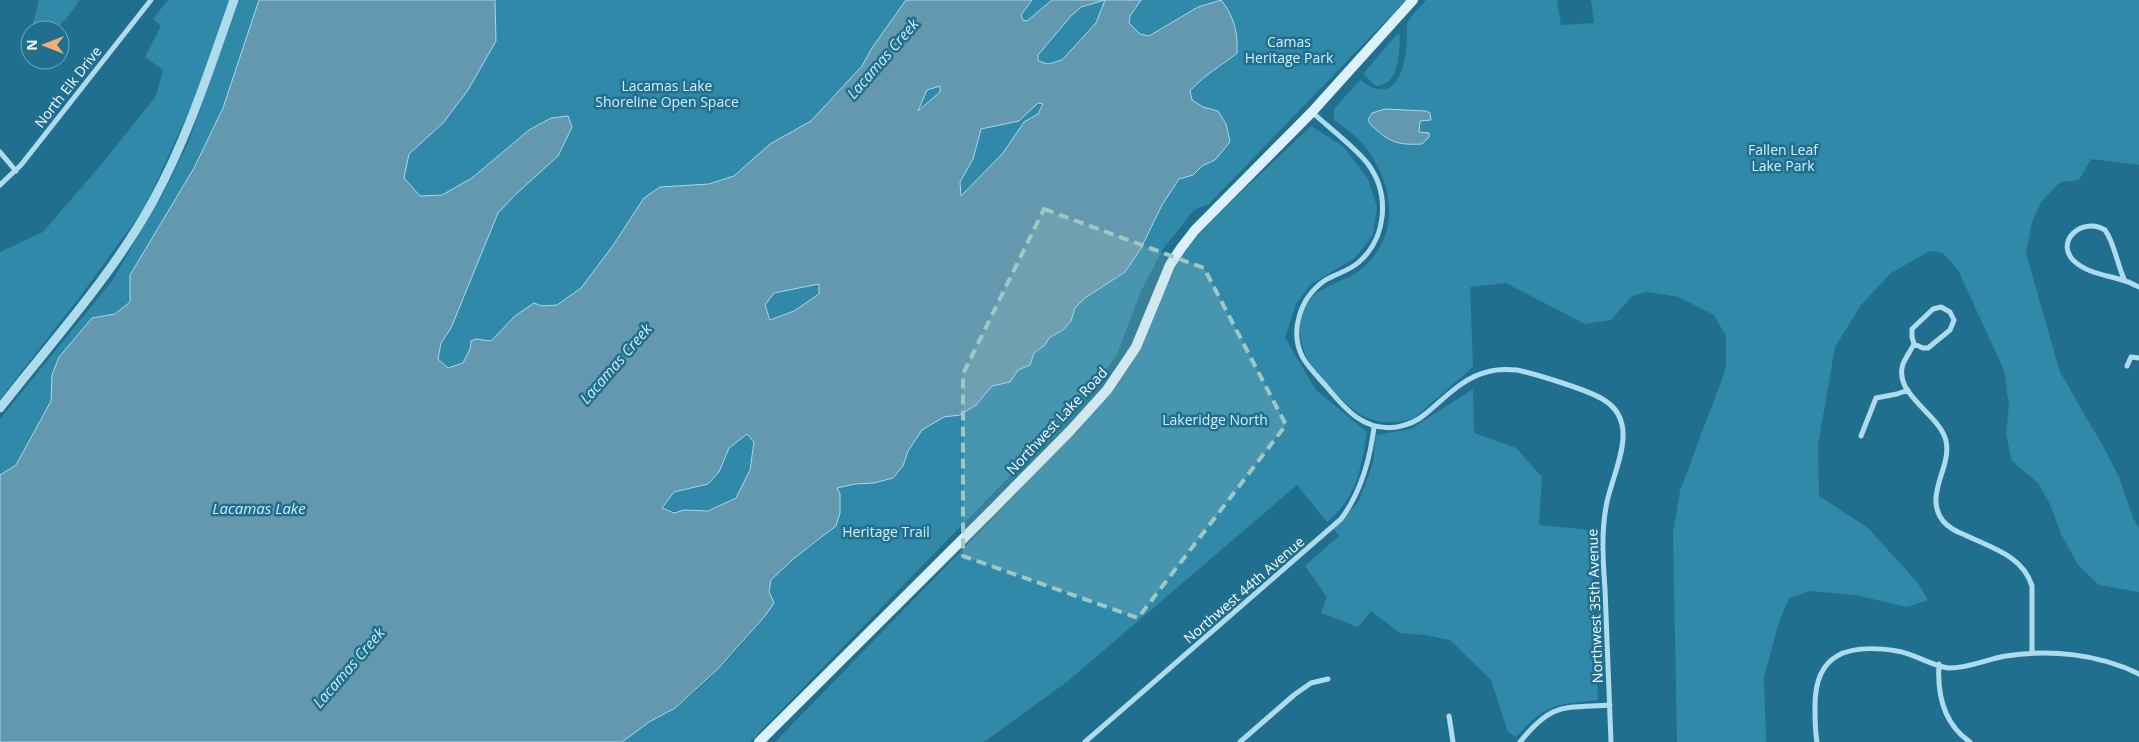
<svg xmlns="http://www.w3.org/2000/svg" width="2139" height="742" font-family="'Open Sans',sans-serif">
	<style>
		.green { fill: #3189aa; fill-rule: evenodd }
		.water { fill: #6498ae; stroke: #a3dbee; fill-rule: evenodd }
		.lines { fill: none; stroke-linecap: round; stroke-linejoin: round }
		.minor { stroke: #afdced; stroke-width: 5 }
		.tertiary { stroke: #afdced; stroke-width: 9 }
		.secondary { stroke: #dcf1f9; stroke-width: 10 }
		.marked { fill: #9fc8c5; fill-opacity: 0.2; stroke: #9fc8c5; stroke-width: 4; stroke-dasharray: 10 6; stroke-linejoin: round }
		.labels { text-anchor: middle; stroke-width: 5; stroke-linejoin: round; paint-order: stroke }
		.park-label { font-size: 14px; fill: #d5eff9; stroke: #206f8f }
		.street-label { font-size: 14px; fill: #fff; stroke: #206f8f }
		.water-label { font-size: 15px; font-style: italic; fill: #ccecf7; stroke: #206f8f }
	</style>
	<rect width="100%" height="100%" fill="#206f8f"/>
	<path class="green" d="M39,0H80L66,19L55,30H31Z
		M168,0H230L197,94L145,207L82,294L0,399V252L43,232L100,166L156,96L163,70L145,57L161,26L153,19Z
		M239,0H259L223,108L194,168L130,275V302L116,314L92,318L52,375L51,401L16,465L0,475V419L112,281L164,192L188,143Z
		M495,0H906L872,48L862,66L811,121L770,144L734,176L709,184L660,187L581,288L557,305L542,306L534,303L515,316L491,341L477,339L463,363L447,368L438,359L441,343L451,328L498,213L515,195L568,116L550,118L529,130L472,178L442,195L420,196L404,178L409,154L443,123L496,11Z
		M1032,0H1052L1027,21L1022,20L1021,15Z
		M1106,0L1096,23L1062,60L1048,64L1038,61V55L1071,16L1081,7Z
		M1141,0H1406L1209,204L1194,210L1163,249L1141,291L1117,354L1090,394L750,742H622C631,735 639,727 649,721C658,716 668,713 676,707C709,682 739,650 764,617C776,601 764,589 773,578C790,557 816,547 834,527C840,521 840,496 837,488L855,484L874,483L903,466L908,451L922,430L944,417L960,415L976,405L992,385L1010,382L1018,370L1030,365L1034,353L1045,345L1049,338L1063,330L1071,321L1075,308L1085,298L1125,272L1140,250L1162,205L1179,179L1193,175L1202,166L1215,160L1218,111L1203,107L1192,100L1190,91L1204,75L1223,65L1221,0L1198,7L1149,36L1140,34L1129,23L1130,16Z
		M1426,0H1557L1561,25L1594,23L1591,0H2139V165L2091,159L2079,180L2060,182L2041,202L2032,222L2026,253L2060,372L2104,448L2119,477L2133,518L2139,528V592L2099,585L2078,565L2062,536L2049,502L2038,483L2012,461L2006,434L2009,406L2004,370L1958,270L1943,253L1930,251L1891,273L1861,305L1835,347L1818,445L1819,496L1868,528L1917,582L1928,600L1907,607L1855,595L1810,591L1789,598L1779,622L1764,677L1766,742H1677L1673,533L1680,491L1726,368V336L1714,315L1679,297L1646,292L1632,296L1611,320L1585,324L1506,283L1470,287L1473,367L1414,418C1398,424 1378,424 1363,416C1349,409 1312,370 1306,356C1301,344 1298,329 1302,316C1312,281 1343,287 1365,266C1402,231 1393,181 1363,144C1355,135 1344,127 1334,120V109L1360,80C1395,107 1405,71 1407,40C1407,34 1406,26 1408,21C1413,14 1420,7 1426,0ZM1420,121L1419,132L1369,123Z
		M1397,34L1400,35C1399,53 1400,85 1376,86L1363,74Z
		M940,86V92L918,112L927,90Z
		M1038,103H1043L1038,114L1023,123L1003,153L961,196L960,182L973,159L981,129L1019,121Z
		M1311,126L1344,147L1368,179L1377,207L1373,235L1355,258L1310,285L1296,304L1285,338L1316,390L1367,432C1361,468 1357,498 1327,522L1297,485L1068,681L984,742H775L997,514L1043,464L1077,432L1132,362L1183,252L1218,214Z
		M819,284V294L794,311L771,320L765,305L774,293Z
		M1473,389L1474,433L1516,448L1542,477L1539,525L1590,530L1598,700C1554,705 1547,703 1516,737L1508,732L1491,680L1450,640L1426,635L1400,633L1371,611L1358,627L1321,613L1327,597L1305,566L1339,536L1334,529L1359,501L1373,463L1376,435L1411,429Z
		M747,434L754,442C749,483 740,513 691,510C677,510 677,514 662,508L674,492L708,484L719,472L729,448Z"/>
	<path class="water" d="M259,0H495L496,41L468,90L443,123L409,154L404,178L420,196L442,195L472,178L529,130L551,118L568,116L572,127L558,156L515,195L498,213L451,328L441,343L438,359L448,368L463,363L470,349L471,341L476,339L491,341L515,316L534,303L542,306L557,305L581,288L612,247L644,198L660,187L709,184L734,176L770,144L811,121L862,66L872,48L906,0H1032L1021,15L1023,20L1027,21L1052,0H1141L1130,16L1129,23L1140,34L1149,36L1198,7L1221,0C1234,16 1238,33 1237,53C1220,67 1205,74 1190,91L1192,100L1203,107L1218,111L1226,124L1230,142L1215,160L1202,166L1193,175L1179,179L1162,205L1140,250L1125,272L1085,298L1075,308L1071,321L1063,330L1049,338L1045,345L1034,353L1030,365L1018,370L1010,382L992,386L976,405L960,415L944,417L922,430L908,451L903,466L893,478L874,483L855,484L837,488L840,494V513L836,526L792,560L771,580L769,592L774,603L765,616L718,669L675,708L649,722L622,742H0V475L16,465L51,401L52,375L59,357L92,318L115,314L130,302V275L194,168L223,108ZM1105,0L1096,23L1062,60L1048,64L1038,61V55L1071,16L1081,7ZM940,86V92L918,111L927,90ZM1038,103L1043,104L1038,114L1024,122L1003,153L961,196L960,182L973,159L981,129L1019,121ZM819,284V294L794,311L770,320L765,305L774,293ZM747,434L754,442L750,470L736,498L708,511L684,510L674,513L662,508L674,492L708,484L719,472L729,448Z
		M1385,109L1426,111L1430,113L1431,120L1420,121L1419,132L1429,133V137L1422,144C1405,145 1392,144 1379,132C1374,128 1370,125 1368,120L1372,113Z"/>
	<g class="lines">
		<path class="minor" d="M1312,112C1328,127 1355,147 1368,164C1390,194 1387,237 1359,262C1349,271 1335,274 1324,281C1300,298 1289,332 1303,358C1309,368 1318,377 1326,386C1345,409 1364,432 1397,427C1407,425 1417,421 1424,415C1444,399 1462,378 1487,372C1496,369 1507,369 1517,370C1535,374 1589,390 1604,400C1643,424 1611,474 1606,507C1601,535 1603,562 1605,589C1607,640 1609,691 1611,742
			M0,152L16,171
			M0,185L21,165L151,0
			M2125,281C2117,265 2115,244 2105,230C2082,216 2054,242 2074,261C2088,274 2108,275 2125,281C2130,282 2134,285 2139,287
			M1914,344L1923,348H1928L1950,330L1954,320L1950,312L1941,307L1933,309L1912,329V337L1914,344C1911,350 1906,357 1903,364C1893,395 1940,414 1946,441C1952,468 1923,495 1943,521C1949,528 1957,532 1965,535C1992,548 2023,556 2032,586V653
			M2127,366L2131,357L2139,358
			M1861,436L1876,398L1897,394L1908,390
			M1939,664C1937,695 1944,724 1970,742
			M1449,716L1453,742
			M1085,742L1341,519C1361,492 1370,460 1374,427
			M1240,742L1294,695L1311,683L1328,679
			M1520,742C1552,702 1563,708 1610,705
			M1817,742C1815,731 1815,720 1815,708C1814,653 1848,643 1897,651C1913,653 1936,668 1950,668C1969,668 1987,659 2006,656C2050,649 2099,654 2139,674"/>
		<path class="tertiary" d="M0,408C53,340 112,276 153,201C188,137 210,68 234,0"/>
		<path class="secondary" d="M759,742L992,510L1070,431L1107,390L1136,347L1170,265L1181,248L1195,230L1312,112L1413,0"/>
	</g>
	<path class="marked" d="M1044,209L1204,268L1286,425L1138,618L963,556V374Z"/>
	<g class="labels">
		<g class="park-label">
			<text x="1289" y="47">Camas<tspan x="1289" dy="16">Heritage Park</tspan></text>
			<text x="667" y="91">Lacamas Lake<tspan x="667" dy="16">Shoreline Open Space</tspan></text>
			<text x="1783" y="155">Fallen Leaf<tspan x="1783" dy="16">Lake Park</tspan></text>
			<text x="1215" y="425">Lakeridge North</text>
			<text x="886" y="537">Heritage Trail</text>
		</g>
		<g class="street-label">
			<text transform="translate(68 87) rotate(-52)" y="5">North Elk Drive</text>
			<text transform="translate(1057 421) rotate(-47)" y="5">Northwest Lake Road</text>
			<text transform="translate(1244 590) rotate(-41)" y="5">Northwest 44th Avenue</text>
			<text transform="translate(1595 606) rotate(-92)" y="5">Northwest 35th Avenue</text>
		</g>
		<g class="water-label">
			<text transform="translate(883 59) rotate(-49)" y="5">Lacamas Creek</text>
			<text transform="translate(616 364) rotate(-49)" y="5">Lacamas Creek</text>
			<text x="259" y="514">Lacamas Lake</text>
			<text transform="translate(349 668) rotate(-49)" y="5">Lacamas Creek</text>
		</g>
	</g>
	<g transform="translate(45 45) rotate(270)"><circle r="24" fill="#206f8f" stroke="#79a9bc"/>
	<path d="M0-4L9 19L0 12L-9 19Z" fill="#faac70"/>
	<text y="-8" font-size="14" font-weight="bold" text-anchor="middle" fill="#ffffff">N</text>
	</g>
</svg>
